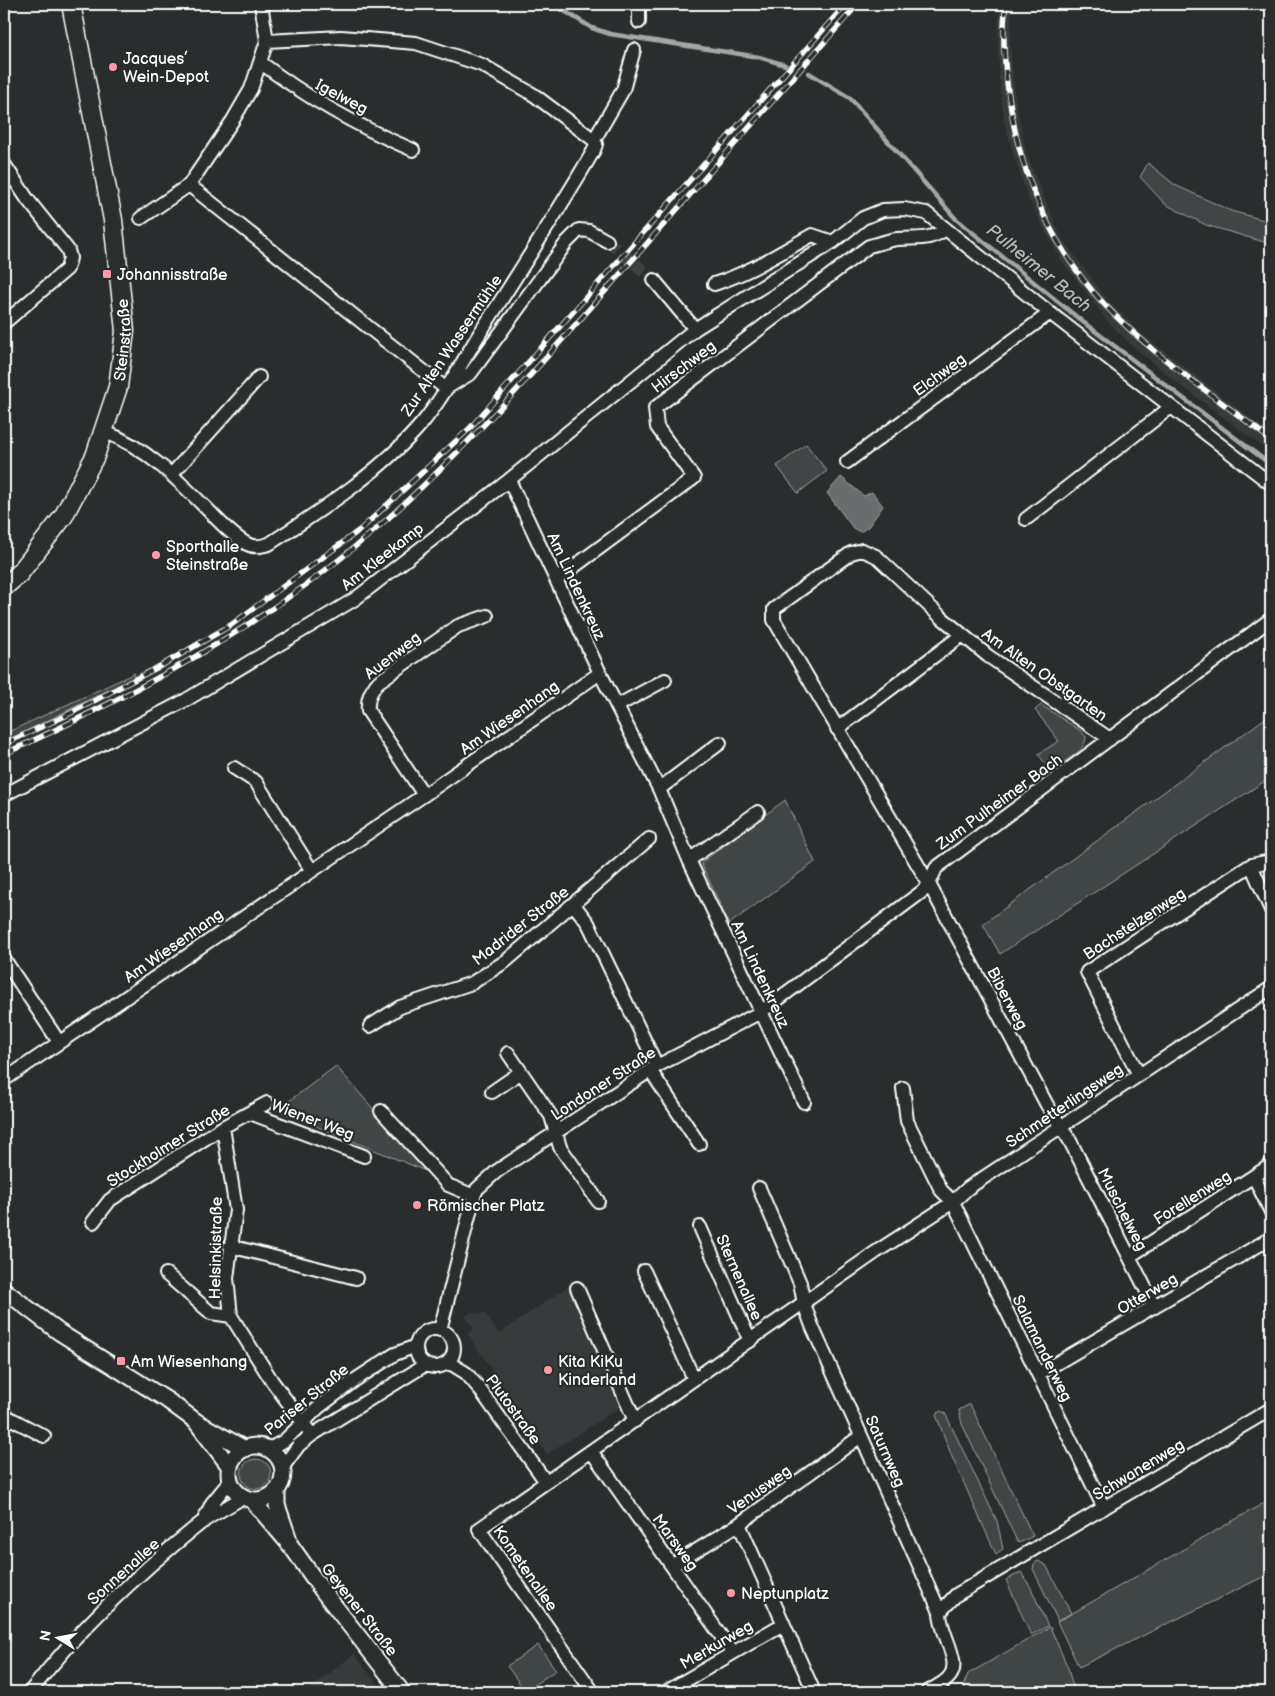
<svg xmlns="http://www.w3.org/2000/svg" width="1275" height="1696" font-family="'Balsamiq Sans',sans-serif">
	<style>
		.built { fill: #373a3b }
		.green { fill: #414445; stroke: #a0a2a2 }
		.water { fill: #6a6c6d; stroke: #a6a7a7 }
		.lines { fill: none; stroke-linecap: round; stroke-linejoin: round }
		.stream { stroke: #a6a7a7; stroke-width: 4.5 }
		.minor-tunnel { stroke: #3f4243; stroke-width: 12; stroke-dasharray: 12 6; stroke-linecap: butt }
		.minor-casing { stroke: #fff; stroke-width: 16 }
		.tertiary-casing { stroke: #fff; stroke-width: 19 }
		.secondary-casing { stroke: #fff; stroke-width: 21 }
		.minor { stroke: #2a2d2e; stroke-width: 12 }
		.tertiary { stroke: #2a2d2e; stroke-width: 15 }
		.secondary { stroke: #2a2d2e; stroke-width: 18 }
		.rail-casing { stroke: #fff; stroke-width: 5.5 }
		.rail { stroke: #2a2d2e; stroke-width: 4; stroke-dasharray: 11; stroke-linecap: butt }
		.poi-dot { fill: #ff9aa2; stroke: #2a2d2e; stroke-width: 2 }
		.labels { text-anchor: middle; stroke-width: 4.5; stroke-linejoin: round; paint-order: stroke }
		.poi-label { font-size: 16px; fill: #fff; stroke: #2a2d2e; text-anchor: start }
		.street-label { font-size: 16px; fill: #fff; stroke: #2a2d2e }
		.water-label { font-size: 18px; font-style: italic; fill: #b4b6b6; stroke: #2a2d2e }
	</style>
	<rect width="100%" height="100%" fill="#2a2d2e"/>
	<filter id="ink" filterUnits="userSpaceOnUse"><feTurbulence type="fractalNoise" baseFrequency=".02" numOctaves="2"/><feDisplacementMap in="SourceGraphic" scale="10" xChannelSelector="R" yChannelSelector="G"/><feConvolveMatrix kernelMatrix="1 2 1 2 8 2 1 2 1" color-interpolation-filters="sRGB"/></filter>
	<g filter="url(#ink)">
		<path class="built" d="M1001,4H1012L1010,43L1015,98L1026,153L1061,237L1109,302L1138,331L1271,434V453L1171,378L1134,347L1108,322L1060,258L1028,198L1016,163L1004,120L999,80L998,29Z
			M568,1286L622,1406L547,1454L468,1334L474,1329L465,1316L471,1312L480,1314L485,1313L499,1334Z
			M354,1654L384,1692H306Z"/>
		<path class="green" d="M1148,163L1175,185L1231,211L1271,222V244L1206,225L1165,204L1140,177Z
			M806,444L827,471L798,493L777,466Z
			M135,673L133,678L4,742V734Z
			M1041,705L1081,731L1086,737C1085,753 1062,762 1050,770L1038,754L1059,741L1035,710Z
			M1271,714V777L1000,954L983,924Z
			M785,800L815,862L729,924L701,863Z
			M336,1066L428,1172L277,1110Z
			M970,1404L1033,1536L1019,1543L1016,1539L962,1424L959,1410Z
			M940,1411L945,1413L997,1521L1003,1549L996,1554L952,1457L936,1415Z
			M241 1474a15 15 0 1 1 30 0a15 15 0 1 1-30 0Z
			M1271,1499V1573L1079,1667L1057,1622Z
			M1038,1561L1046,1565L1071,1613L1058,1621L1033,1569L1034,1564Z
			M1021,1572L1030,1586L1048,1626L1031,1635L1006,1580Z
			M1050,1627L1068,1668L1073,1688L1064,1692H965L964,1684L968,1674Z
			M538,1645L556,1670L525,1691L507,1666Z"/>
		<path class="water" d="M841,477L864,496L872,492L883,506L868,527L860,532L853,528L827,493Z"/>
		<g class="lines">
			<path class="stream" d="M553,4L592,28L610,34L759,57L785,65
				M809,73L850,98L956,219L1083,322L1271,465"/>
			<path class="minor-tunnel" d="M607,241L654,280"/>
			<g class="minor-casing">
				<path id="minor" d="M639,4V22
					M267,41L341,37L416,43L482,65L534,95L594,140
					M260,62C307,98 359,127 413,150
					M4,164L28,200L68,250L70,258L67,269L4,323
					M189,185L445,388
					M141,218L189,185L233,120L251,89L267,41L261,4
					M654,280L695,329
					M714,284C749,273 780,253 812,235L833,242
					M448,387L471,373L567,242L579,230L589,231L607,241
					M105,432C145,447 176,478 206,508C219,521 231,535 247,544C255,548 261,546 269,544C323,509 382,471 423,422C445,395 462,362 480,333C519,272 558,212 594,150L596,144L594,140L623,90L634,50
					M847,462L1050,313
					M172,474L259,377
					M509,480L600,673L659,789L689,860L804,1102
					M1026,519L1171,407
					M556,580L694,478L657,427L655,408L869,246C878,244 888,240 897,239C918,237 927,242 946,229
					M617,706L665,680
					M837,729L962,635
					M1110,739L988,656L941,617L876,556L862,550L851,553L774,609V620L929,884L1047,1105L1070,1141L1155,1307
					M234,768L256,782L312,871
					M659,789L720,743
					M4,795L186,700L355,599L509,480L695,329L833,242L863,218L883,210L904,209L926,213L1050,313L1271,484
					M424,795L368,711C367,699 370,692 378,682L458,626L487,616
					M689,860L758,812
					M1251,865L1271,910
					M574,905L588,923L657,1066
					M4,959L59,1042
					M370,1026L400,1007L472,983L506,961L649,839
					M508,1053L551,1116L560,1147L598,1201
					M650,1070L699,1144
					M1139,1075L1087,972L1251,865L1271,861
					M4,1080L424,795L600,673
					M903,1088L907,1121L941,1190L953,1202L1104,1508
					M492,1092L521,1072
					M381,1111L448,1185L474,1196
					M250,1113L364,1156
					M223,1127L236,1210L227,1278L231,1316L272,1381L312,1435
					M1254,1177L1271,1212
					M759,1188L800,1283L804,1304L812,1326L940,1612
					M93,1222L110,1200L223,1127L267,1103
					M700,1227L750,1341
					M230,1246L356,1278
					M1130,1256L1271,1165
					M644,1271L694,1379
					M166,1274L211,1313L231,1316
					M577,1288L635,1421
					M416 1348a19 19 0 1 1 38 0a19 19 0 1 1-38 0Z
					M440,1330L474,1196L477,1189L497,1171L657,1066L761,1012L923,891L929,884L936,868L1271,619
					M448,1362L466,1373L478,1387L546,1482
					M1038,1374L1271,1238
					M4,1415L44,1436
					M269,1449L284,1441L319,1407L355,1380L395,1354L416,1346
					M591,1451L733,1653
					M282,1468L299,1445L312,1435L425,1365
					M203,1522L212,1503L230,1481
					M739,1524L814,1692
					M673,1565L739,1524L861,1436
					M30,1692C78,1630 139,1572 201,1523C214,1513 230,1506 243,1497
					M593,1692L479,1529L876,1252L953,1202L968,1188L1271,988
					M666,1692L783,1624
					M927,1692C934,1688 945,1683 950,1676C962,1661 939,1631 940,1612L956,1595L1271,1409"/>
			</g>
			<g class="tertiary-casing">
				<path id="tertiary" d="M4,1290L59,1332L167,1400L197,1422L245,1449
					M197,1423L230,1467
					M229 1473a27 27 0 1 1 54 0a27 27 0 1 1-54 0Z
					M277,1491V1505L289,1540
					M252,1500L291,1546L322,1590L402,1692"/>
			</g>
			<g class="secondary-casing">
				<g id="secondary">
					<path id="s1" d="M4,587L19,574L63,517L95,456L118,387L125,331L113,220L71,4"/>
				</g>
			</g>
			<use href="#minor" class="minor"/>
			<use href="#tertiary" class="tertiary"/>
			<use href="#secondary" class="secondary"/>
			<g class="rail-casing">
				<path id="rail" d="M1006,4C1001,38 1005,75 1011,109C1022,180 1055,252 1104,304C1153,356 1215,396 1271,440
					M4,744L65,716L164,664L231,625L361,529L470,428L846,4
					M4,754C133,695 261,628 369,535C462,455 541,364 621,273C700,183 779,94 858,4"/>
			</g>
			<use href="#rail" class="rail"/>
		</g>
	</g>
	<g class="poi-dot">
		<circle cx="113" cy="67" r="5"/>
		<rect x="102" y="269" width="10" height="10" rx="2.5"/>
		<circle cx="156" cy="555" r="5"/>
		<circle cx="417" cy="1205" r="5"/>
		<rect x="116" y="1356" width="10" height="10" rx="2.5"/>
		<circle cx="548" cy="1370" r="5"/>
		<circle cx="731" cy="1593" r="5"/>
	</g>
	<g class="labels">
		<g class="poi-label">
			<text x="123" y="64">Jacques’<tspan x="123" dy="18">Wein-Depot</tspan></text>
			<text x="117" y="280">Johannisstraße</text>
			<text x="166" y="552">Sporthalle<tspan x="166" dy="18">Steinstraße</tspan></text>
			<text x="427" y="1211">Römischer Platz</text>
			<text x="131" y="1367">Am Wiesenhang</text>
			<text x="558" y="1367">Kita KiKu<tspan x="558" dy="18">Kinderland</tspan></text>
			<text x="741" y="1599">Neptunplatz</text>
		</g>
		<g class="street-label">
			<text transform="translate(342 96) rotate(28)" y="6">Igelweg</text>
			<text dy="6" stroke="none"><textPath href="#s1" startOffset="281">Steinstraße</textPath></text>
			<text transform="translate(451 345) rotate(-56)" y="6">Zur Alten Wassermühle</text>
			<text transform="translate(683 366) rotate(-37)" y="6">Hirschweg</text>
			<text transform="translate(939 374) rotate(-36)" y="6">Elchweg</text>
			<text transform="translate(382 556) rotate(-38)" y="6">Am Kleekamp</text>
			<text transform="translate(577 586) rotate(65)" y="6">Am Lindenkreuz</text>
			<text transform="translate(392 655) rotate(-38)" y="6">Auenweg</text>
			<text transform="translate(1045 674) rotate(35)" y="6">Am Alten Obstgarten</text>
			<text transform="translate(509 717) rotate(-35)" y="6">Am Wiesenhang</text>
			<text transform="translate(999 801) rotate(-36)" y="6">Zum Pulheimer Bach</text>
			<text transform="translate(1134 923) rotate(-33)" y="6">Bachstelzenweg</text>
			<text transform="translate(520 925) rotate(-38)" y="6">Madrider Straße</text>
			<text transform="translate(173 945) rotate(-35)" y="6">Am Wiesenhang</text>
			<text transform="translate(761 974) rotate(65)" y="6">Am Lindenkreuz</text>
			<text transform="translate(1008 998) rotate(62)" y="6">Biberweg</text>
			<text transform="translate(603 1083) rotate(-33)" y="6">Londoner Straße</text>
			<text transform="translate(1064 1105) rotate(-34)" y="6">Schmetterlingsweg</text>
			<text transform="translate(313 1119) rotate(21)" y="6">Wiener Weg</text>
			<text transform="translate(168 1145) rotate(-32)" y="6">Stockholmer Straße</text>
			<text transform="translate(1192 1197) rotate(-32)" y="6">Forellenweg</text>
			<text transform="translate(1123 1209) rotate(63)" y="6">Muschelweg</text>
			<text transform="translate(215 1248) rotate(-89)" y="6">Helsinkistraße</text>
			<text transform="translate(740 1277) rotate(66)" y="6">Sternenallee</text>
			<text transform="translate(1147 1293) rotate(-30)" y="6">Otterweg</text>
			<text transform="translate(1043 1348) rotate(64)" y="6">Salamanderweg</text>
			<text transform="translate(306 1399) rotate(-39)" y="6">Pariser Straße</text>
			<text transform="translate(514 1409) rotate(54)" y="6">Plutostraße</text>
			<text transform="translate(886 1451) rotate(66)" y="6">Saturnweg</text>
			<text transform="translate(1138 1469) rotate(-31)" y="6">Schwanenweg</text>
			<text transform="translate(759 1489) rotate(-35)" y="6">Venusweg</text>
			<text transform="translate(676 1542) rotate(54)" y="6">Marsweg</text>
			<text transform="translate(526 1568) rotate(55)" y="6">Kometenallee</text>
			<text transform="translate(123 1571) rotate(-42)" y="6">Sonnenallee</text>
			<text transform="translate(360 1609) rotate(52)" y="6">Geyener Straße</text>
			<text transform="translate(716 1644) rotate(-30)" y="6">Merkurweg</text>
		</g>
		<g class="water-label">
			<text transform="translate(1039 268) rotate(39)" y="6">Pulheimer Bach</text>
		</g>
	</g>
	<rect width="1275" height="1696" fill="none" stroke="#2a2d2e" stroke-width="20"/>
	<rect x="10" y="10" width="1255" height="1676" fill="none" stroke="#fff" stroke-width="2" filter="url(#ink)"/>
	<g transform="translate(58 1638) rotate(280)" stroke="#2a2d2e" stroke-width="4" paint-order="stroke">
	<path d="M0-4L9 19L0 12L-9 19Z" fill="#ffffff"/>
	<text y="-8" font-size="14" font-weight="bold" text-anchor="middle" fill="#ffffff">N</text>
	</g>
</svg>
